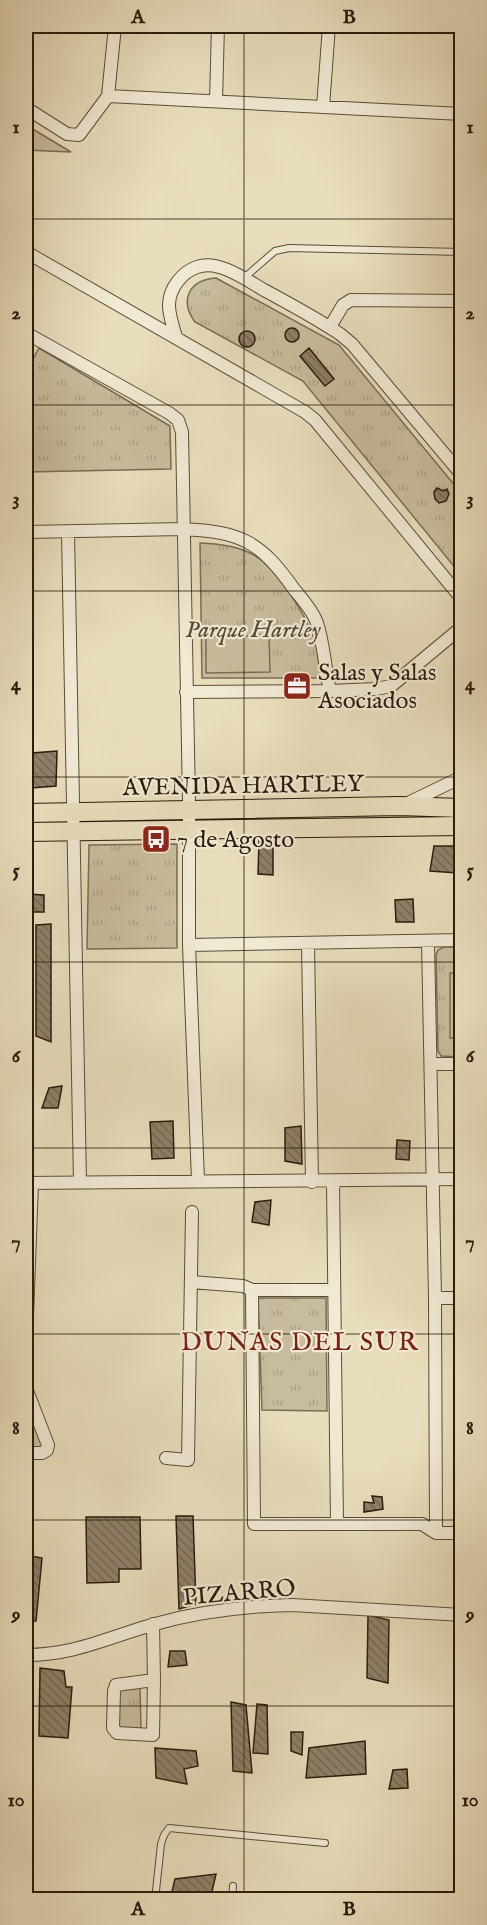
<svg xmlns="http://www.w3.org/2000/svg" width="487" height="1925" font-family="'IM FELL English',serif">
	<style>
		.grass { fill: url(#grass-tufts); stroke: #796c56; stroke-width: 1.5 }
		.pitch { fill: #c8bc9e; stroke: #796c56; stroke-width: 1.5 }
		.building { fill: url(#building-back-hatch); stroke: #2a1b0d; stroke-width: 1.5 }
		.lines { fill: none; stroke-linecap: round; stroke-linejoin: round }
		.service-casing { stroke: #5a4c39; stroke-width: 8 }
		.minor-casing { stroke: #5a4c39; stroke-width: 14 }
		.primary-casing { stroke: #2a1b0d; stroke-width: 20 }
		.service { stroke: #f0e9d3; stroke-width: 6 }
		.minor { stroke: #f0e9d3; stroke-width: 12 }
		.primary { stroke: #e8ddbc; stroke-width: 18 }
		.grid { fill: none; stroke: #2a1b0d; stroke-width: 1.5; stroke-opacity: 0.55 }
		.labels { text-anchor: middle; stroke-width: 4.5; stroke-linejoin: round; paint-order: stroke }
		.park-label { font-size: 24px; font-style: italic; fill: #594b38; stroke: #f0e9d3 }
		.poi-label { font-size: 24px; fill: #2a1b0d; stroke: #f0e9d3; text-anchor: start }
		.street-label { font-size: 24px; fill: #2a1b0d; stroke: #f0e9d3 }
		.neighbourhood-label { font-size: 26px; letter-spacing: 1.5px; fill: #7a1f14; stroke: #f0e9d3 }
		.neatline { fill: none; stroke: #2a1b0d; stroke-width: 2 }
		.grid-label { font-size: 20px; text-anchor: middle; font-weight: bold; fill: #2a1b0d }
	</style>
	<defs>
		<pattern id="grass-tufts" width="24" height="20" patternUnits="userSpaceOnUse" patternTransform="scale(1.5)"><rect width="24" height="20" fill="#c8bc9e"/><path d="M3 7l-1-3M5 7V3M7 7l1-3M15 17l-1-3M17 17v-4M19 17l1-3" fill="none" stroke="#aca187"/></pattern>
		<pattern id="building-back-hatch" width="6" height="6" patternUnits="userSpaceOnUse" patternTransform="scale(1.5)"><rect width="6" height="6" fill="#8d8068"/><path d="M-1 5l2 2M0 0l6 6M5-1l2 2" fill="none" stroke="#736854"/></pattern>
	</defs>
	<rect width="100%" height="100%" fill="#e8ddbc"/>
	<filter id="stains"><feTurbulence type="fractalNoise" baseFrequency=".00333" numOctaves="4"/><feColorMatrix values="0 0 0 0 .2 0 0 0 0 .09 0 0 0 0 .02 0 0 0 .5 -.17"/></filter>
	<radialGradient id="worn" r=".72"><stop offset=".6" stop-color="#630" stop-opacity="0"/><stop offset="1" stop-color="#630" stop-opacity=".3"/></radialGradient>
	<path class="grass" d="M26,125L71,152L26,150Z
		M216,278L339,345L461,493V575L303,381L195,322C179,300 189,280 216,278Z
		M39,348L170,426L171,469L26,472V372Z
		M200,543C216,544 234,545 250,553C276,565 305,614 315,641C319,653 319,666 320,678H202Z
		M435,815L432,820L215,822V816Z
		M177,844V948L87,949L89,845Z
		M444,947H461V1057L441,1056L438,1051L436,955L438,950Z
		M258,1298H326L327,1411L262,1410Z
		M27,1404L45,1448L26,1447Z
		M140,1687L141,1729L120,1728L118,1726L119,1693L122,1690Z"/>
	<path class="pitch" d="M269,635L270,672L206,673V637Z
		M450,973H461V1038H450Z"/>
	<path class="building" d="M285 335a7 7 0 1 1 14 0a7 7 0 1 1-14 0Z
		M239 339a8 8 0 1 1 16 0a8 8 0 1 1-16 0Z
		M309,348L334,379L325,386L300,356Z
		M437,488L443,491L447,489L449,494L446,501L439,503L435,499L434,492Z
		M57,751L56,786L31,788L32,753Z
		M259,841H273V875L258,874Z
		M434,846H458V873L430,871Z
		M26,894L44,895V912H26Z
		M413,899L414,922H396L395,900Z
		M51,924V1042L36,1036V925Z
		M62,1086L58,1108H42L49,1088Z
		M173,1121L174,1158L152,1159L150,1122Z
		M301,1126L302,1164L285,1161V1128Z
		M397,1140L410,1141L409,1160L396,1159Z
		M271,1200L269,1225L252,1222L255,1202Z
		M372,1496L382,1497L383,1509L364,1512V1502L374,1503Z
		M176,1516H193L196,1604L179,1609Z
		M86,1517H140L141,1569H119V1582L87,1583Z
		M26,1555L42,1558L36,1621H26Z
		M368,1615L389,1620L388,1683L367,1678Z
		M170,1651H185L187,1665L168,1667Z
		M26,1664H33V1741H26Z
		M40,1668L64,1671L66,1687H72L68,1738L39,1736Z
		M231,1702L246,1705L252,1773L233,1771Z
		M257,1704L267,1705L268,1754L253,1753Z
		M291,1732H303L302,1755L291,1751Z
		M365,1741L366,1774L306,1778L309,1748Z
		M155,1748L196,1751L198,1766L184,1769L187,1784L156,1778Z
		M407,1769L408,1788L389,1789L393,1770Z
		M216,1874L210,1900H170L175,1879Z"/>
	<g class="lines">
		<g class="service-casing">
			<path id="service" d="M244,278L275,251L289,248L462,252
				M155,1900L161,1844L164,1835L169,1828L325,1843
				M232,1900L233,1886"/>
		</g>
		<g class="minor-casing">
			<path id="minor" d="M108,96L462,114
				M216,101L218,26
				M323,107L329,26
				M26,108L67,134L79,135L108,96L115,26
				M26,252L305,412L315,420L462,599
				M330,327L343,305L351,300L462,301
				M26,333L169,413L178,420L182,432L189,801V945L198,1181
				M176,337C170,316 163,300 178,281C188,268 203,262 219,267C235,271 250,282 264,290C290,304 316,318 340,334L352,344L462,475
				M26,532L183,529C241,532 260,541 294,589C302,599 313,611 317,623C324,644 325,669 330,691
				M68,532L80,1183
				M186,692L330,691L376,689L391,686L462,627
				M406,804L462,777
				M428,941L435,1298L436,1533
				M308,944L312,1182
				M189,945L462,940
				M431,1064H462
				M333,1181L337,1523
				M26,1183L462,1179
				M191,1282L243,1286L252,1290H333
				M252,1290L254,1524H422L436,1533H462
				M435,1298H462
				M26,1343L32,1183
				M26,1388L48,1445L47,1450L42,1453H26
				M166,1458L188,1460L192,1212
				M153,1624L154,1680L153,1735L117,1733L113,1728L114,1691L116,1685L154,1680
				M26,1655C75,1655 109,1637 155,1624C200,1611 245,1606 292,1605L462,1615"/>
		</g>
		<g class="primary-casing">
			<path id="primary" d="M26,813L399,806L462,808
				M26,832L462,826"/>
		</g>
		<use href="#service" class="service"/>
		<use href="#minor" class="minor"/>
		<use href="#primary" class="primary"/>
	</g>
	<path class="grid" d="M244,26V1900M26,219H462M26,405H462M26,591H462M26,777H462M26,962H462M26,1148H462M26,1334H462M26,1520H462M26,1706H462"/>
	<defs>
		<g id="office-square" transform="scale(1.5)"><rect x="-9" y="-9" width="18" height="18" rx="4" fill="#8f2418" stroke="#f0e9d3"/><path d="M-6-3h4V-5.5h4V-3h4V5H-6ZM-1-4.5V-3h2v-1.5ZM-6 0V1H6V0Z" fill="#fff"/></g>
		<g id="bus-square" transform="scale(1.5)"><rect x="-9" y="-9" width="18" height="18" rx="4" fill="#8f2418" stroke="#f0e9d3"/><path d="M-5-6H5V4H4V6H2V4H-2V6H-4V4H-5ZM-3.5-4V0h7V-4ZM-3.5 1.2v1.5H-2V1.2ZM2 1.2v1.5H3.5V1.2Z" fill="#fff"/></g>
	</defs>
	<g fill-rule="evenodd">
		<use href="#office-square" x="297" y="686"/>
		<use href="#bus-square" x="156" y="839"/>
	</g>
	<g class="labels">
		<g class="park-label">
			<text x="253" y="637">Parque Hartley</text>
		</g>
		<g class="poi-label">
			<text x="318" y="680">Salas y Salas<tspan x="318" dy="28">Asociados</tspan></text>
			<text x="177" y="847">7 de Agosto</text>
		</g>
		<g class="street-label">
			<text transform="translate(243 785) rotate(-1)" y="8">AVENIDA HARTLEY</text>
			<text transform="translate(239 1592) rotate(-5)" y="8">PIZARRO</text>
		</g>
		<g class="neighbourhood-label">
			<text x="300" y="1350">DUNAS DEL SUR</text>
		</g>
	</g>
	<rect width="487" height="1925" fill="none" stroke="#e8ddbc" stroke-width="66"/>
	<rect x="33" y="33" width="421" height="1859" class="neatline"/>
	<g class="grid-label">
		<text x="138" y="23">A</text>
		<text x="349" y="23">B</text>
		<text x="16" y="133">1</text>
		<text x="470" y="133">1</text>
		<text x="16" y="319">2</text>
		<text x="470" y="319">2</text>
		<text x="16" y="505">3</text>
		<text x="470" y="505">3</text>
		<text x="16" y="690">4</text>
		<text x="470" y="690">4</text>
		<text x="16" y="876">5</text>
		<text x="470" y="876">5</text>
		<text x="16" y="1062">6</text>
		<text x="470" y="1062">6</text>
		<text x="16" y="1248">7</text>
		<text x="470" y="1248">7</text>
		<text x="16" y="1434">8</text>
		<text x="470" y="1434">8</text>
		<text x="16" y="1620">9</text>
		<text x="470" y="1620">9</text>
		<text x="16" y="1806">10</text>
		<text x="470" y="1806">10</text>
		<text x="138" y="1915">A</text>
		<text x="349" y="1915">B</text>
	</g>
	<rect width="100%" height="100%" filter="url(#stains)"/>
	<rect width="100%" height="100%" fill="url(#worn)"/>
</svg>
